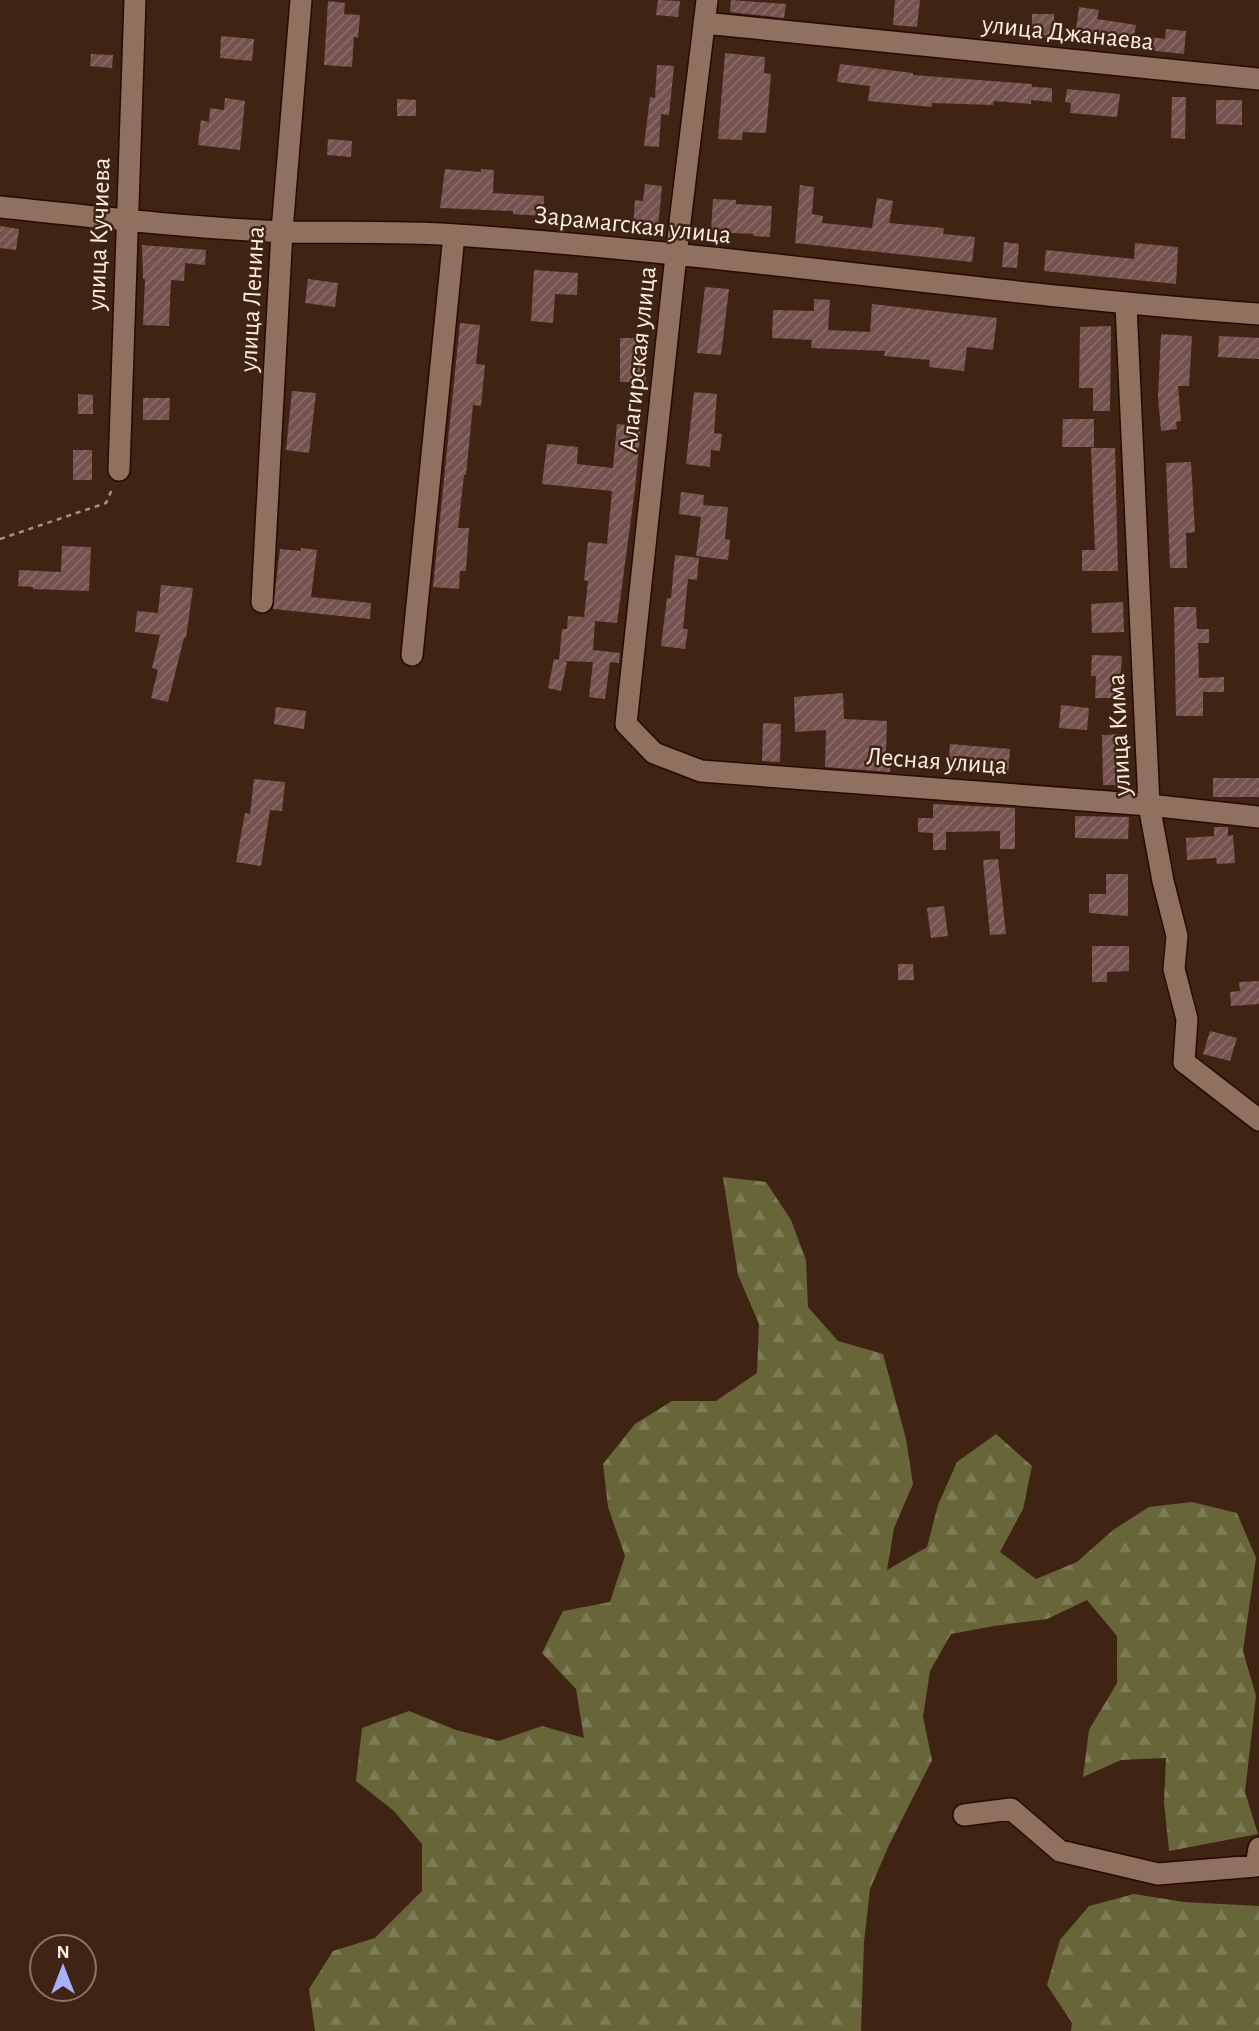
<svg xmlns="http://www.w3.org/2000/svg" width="1259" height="2031" font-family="'Alegreya Sans',sans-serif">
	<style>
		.forest { fill: url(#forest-firs) }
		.building { fill: url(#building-hatch) }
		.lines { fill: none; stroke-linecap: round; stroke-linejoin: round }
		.minor-casing { stroke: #250c00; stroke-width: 24 }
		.path { stroke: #a69186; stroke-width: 2.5; stroke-dasharray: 5 5; stroke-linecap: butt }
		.minor { stroke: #90705e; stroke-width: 21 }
		.labels { text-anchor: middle; stroke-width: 5; stroke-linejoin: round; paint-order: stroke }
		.street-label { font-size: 26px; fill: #fdeee6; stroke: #3f2414 }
	</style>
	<defs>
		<pattern id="forest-firs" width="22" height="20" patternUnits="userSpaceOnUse" patternTransform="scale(1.75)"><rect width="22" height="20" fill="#686639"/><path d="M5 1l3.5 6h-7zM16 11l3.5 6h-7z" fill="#7e7c56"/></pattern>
		<pattern id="building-hatch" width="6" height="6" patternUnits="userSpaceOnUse" patternTransform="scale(1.75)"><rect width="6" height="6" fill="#76524f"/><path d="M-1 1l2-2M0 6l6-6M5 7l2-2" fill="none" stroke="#8a6b68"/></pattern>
	</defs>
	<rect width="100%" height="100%" fill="#3f2414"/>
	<path class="forest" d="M723,1177L766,1182L791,1220L806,1260L808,1307L838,1341L883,1354L906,1439L913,1484L894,1528L887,1570L927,1547L938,1505L957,1462L996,1434L1032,1466L1023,1509L1000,1552L1036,1579L1077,1562L1113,1530L1149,1507L1192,1502L1237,1513L1256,1558L1243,1651L1256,1696L1245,1792L1258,1834L1169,1851L1164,1802L1166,1758L1121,1760L1083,1777L1089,1730L1117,1683V1636L1087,1600L1047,1619L994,1626L951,1634L930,1671L923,1717L932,1760L889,1845L870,1889L864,1942L861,2031H315L309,1989L333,1951L375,1938L422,1891V1844L394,1811L356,1781L362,1728L409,1711L456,1730L499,1741L542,1726L584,1738L576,1689L542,1653L563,1611L610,1602L625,1556L608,1507L603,1464L635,1424L672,1401H716L757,1373L759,1324L738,1275Z
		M1134,1894L1184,1902L1259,1906V2031H1071L1072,2023L1047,1985L1060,1940L1089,1906Z"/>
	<path class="building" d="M658,0L680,1L678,17L656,15Z
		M731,0L786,4L784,18L730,12Z
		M895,0H920L917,27L893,25Z
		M328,1L345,3L344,14L360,15L358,38L354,37L352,67L324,65Z
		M1079,7L1099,10L1097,19L1136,25L1134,35L1165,39L1166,29L1186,31L1184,54L1111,46V44L1075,38Z
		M1032,14H1054V38L1032,37Z
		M221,36L254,39L252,61L220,58Z
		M725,53L765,57L764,73L771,74L766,133L743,132L742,140L718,139Z
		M91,54L113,55L112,68L90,66Z
		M840,64L913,73V75L1032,84V87L1052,88V102L1031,100V104L994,101L993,105L932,103V107L868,101L870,86L837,82Z
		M657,65L674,66L669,115L661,114L659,147L644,146L650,97L655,98Z
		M1067,89L1120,94L1117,117L1070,113L1071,103L1065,102Z
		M1172,97H1186L1185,139L1171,138Z
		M225,98L245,101L240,150L198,145L201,120L209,122L210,108L224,110Z
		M397,99L416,100V116H397Z
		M1216,100H1242V125L1216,124Z
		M328,139L352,141L351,157L327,155Z
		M445,169L481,172V169L494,170L493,193L544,196L543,216L513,214V211L440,208Z
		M645,184L662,186L658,228L633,226L635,200L643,201Z
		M800,185L814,187L812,214L823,216L822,223L872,228L877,198L893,201L889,223L944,228L943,234L975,237L972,262L795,243Z
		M713,199L736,200V204L772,206L770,237L753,236L754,234L711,232Z
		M0,226L19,229L16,250L0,248Z
		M1004,242L1019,244L1017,268L1002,267Z
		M1135,243L1178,247L1176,284L1044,271L1046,250L1134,259Z
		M142,245L206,250L205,265L185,263L184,281L171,280L169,326L143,325L145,279H143Z
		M534,270L578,273L577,295L555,294L553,323L531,321Z
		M308,279L338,283L335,307L305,303Z
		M705,287L729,289L721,355L697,353Z
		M814,299L830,300L828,330L870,332L872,304L997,318L993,350L967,347L964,371L929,367L930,360L884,356L885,351L811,348L812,340L772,338L773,310L814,311Z
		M460,323L480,325L476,364L485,365L481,406L473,405L466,475H464L458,528H469L466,571H460L459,589L433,587Z
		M1111,326L1110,411H1093V388H1079L1080,327Z
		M1161,334L1192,336L1189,386H1178L1181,421L1176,422L1177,429L1161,431L1158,396Z
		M1219,336L1259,338V359L1218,357Z
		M620,338H645L646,382H620Z
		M292,391L316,393L309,453L286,450Z
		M694,392L717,394L714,433L722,434L720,451L711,450L710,467L686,464Z
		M78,394L93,395V414H78Z
		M143,398H170L169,420H143Z
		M1063,419H1094V447H1062Z
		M617,424L641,426L635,489L617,623L595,621L593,650L620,653L619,663L610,662L605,699L589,697L593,662L562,661L567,662L561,691L548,688L554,659L559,660L562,629H567L568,616L584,617L588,581L584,580L588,542L607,544L612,491L542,484L547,444L578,447L577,464L613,468Z
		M1091,448H1115L1118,571H1082V550H1095Z
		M73,450H92V480H73Z
		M1191,462L1195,532L1186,533L1187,568H1170L1166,463Z
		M681,492L704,495L703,505L728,507L725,539L730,540L728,560L696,556L701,517L679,514Z
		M62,546L91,547L89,591L33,589V587L18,586L19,570L61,572Z
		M301,548L317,550L311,597L371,603L370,619L273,609L280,549L301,551Z
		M675,555L699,558L697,580L688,579L683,629H688L685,649L661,646L667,598H671Z
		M161,585L193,588L186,638H184L168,702L151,698L158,670L152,668L160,635L135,632L137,611L158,613Z
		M1123,602L1124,632L1092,633L1091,604Z
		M1174,607H1196L1197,629H1209V643H1198L1199,678L1224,677V692H1203V716H1176Z
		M1092,655L1122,656L1119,698H1095L1096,676H1091Z
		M843,693L844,719L887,721L886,752H891L890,772L825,767L826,730L795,732L794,697Z
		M1061,705L1089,708L1087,730L1059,728Z
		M276,707L306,711L304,729L274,724Z
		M763,723L781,724L780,762L762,761Z
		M1124,734L1125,785H1103L1102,735Z
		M950,744L1010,749L1008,775L948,771Z
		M1213,778H1259V797H1213Z
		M254,779L285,782L282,811L270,810L261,866L236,862L245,813L250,814Z
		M933,804L1015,808V849H1000V831L946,832V850H933V833L918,832V818H933Z
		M1075,816L1129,817L1128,839L1075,838Z
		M1214,827H1228V836L1233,835L1235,863L1217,864L1216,858L1187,860L1186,838L1214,836Z
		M998,859L1006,934L990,935L983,860Z
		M1106,874H1128V916L1089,913V894H1106Z
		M944,906L948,936L931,938L927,908Z
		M1092,946H1129V971L1107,972V982H1092Z
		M898,964H913L914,980H898Z
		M1259,981V1004L1231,1006L1230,992L1240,991L1239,982Z
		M1210,1031L1237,1038L1230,1061L1203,1054Z"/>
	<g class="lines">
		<g class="minor-casing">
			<path id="minor" d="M707,0L676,255L626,724L654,753L701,771L1149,805L1259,817
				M704,23L1259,79
				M0,207C95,217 190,228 285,232C342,233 399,231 456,235C725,253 991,295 1259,314
				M1126,305L1149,805L1163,881L1177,936L1174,969L1187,1019L1184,1062L1259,1120
				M119,470L135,0
				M262,602L282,231L301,0
				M412,655L454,235
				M964,1815L1011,1809L1060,1851L1158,1874L1256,1866L1259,1848"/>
		</g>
		<path class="path" d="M0,539L106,503L113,487"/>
		<use href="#minor" class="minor"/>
	</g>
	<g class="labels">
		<g class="street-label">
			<text transform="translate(1068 32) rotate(6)" y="9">улица Джанаева</text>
			<text transform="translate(633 224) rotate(6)" y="9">Зарамагская улица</text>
			<text transform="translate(98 234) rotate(-88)" y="9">улица Кучиева</text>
			<text transform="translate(251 299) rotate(-87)" y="9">улица Ленина</text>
			<text transform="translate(637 359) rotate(-84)" y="9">Алагирская улица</text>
			<text transform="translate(1118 735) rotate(-93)" y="9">улица Кима</text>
			<text transform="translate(937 760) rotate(4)" y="9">Лесная улица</text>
		</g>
	</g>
	<g transform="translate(63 1968)"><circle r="33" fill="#3f2414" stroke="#8b7568" stroke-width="2"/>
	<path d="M0-5L12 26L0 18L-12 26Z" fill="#a5b1fc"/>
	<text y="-10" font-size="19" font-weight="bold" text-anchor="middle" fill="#fdeee6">N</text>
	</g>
</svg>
